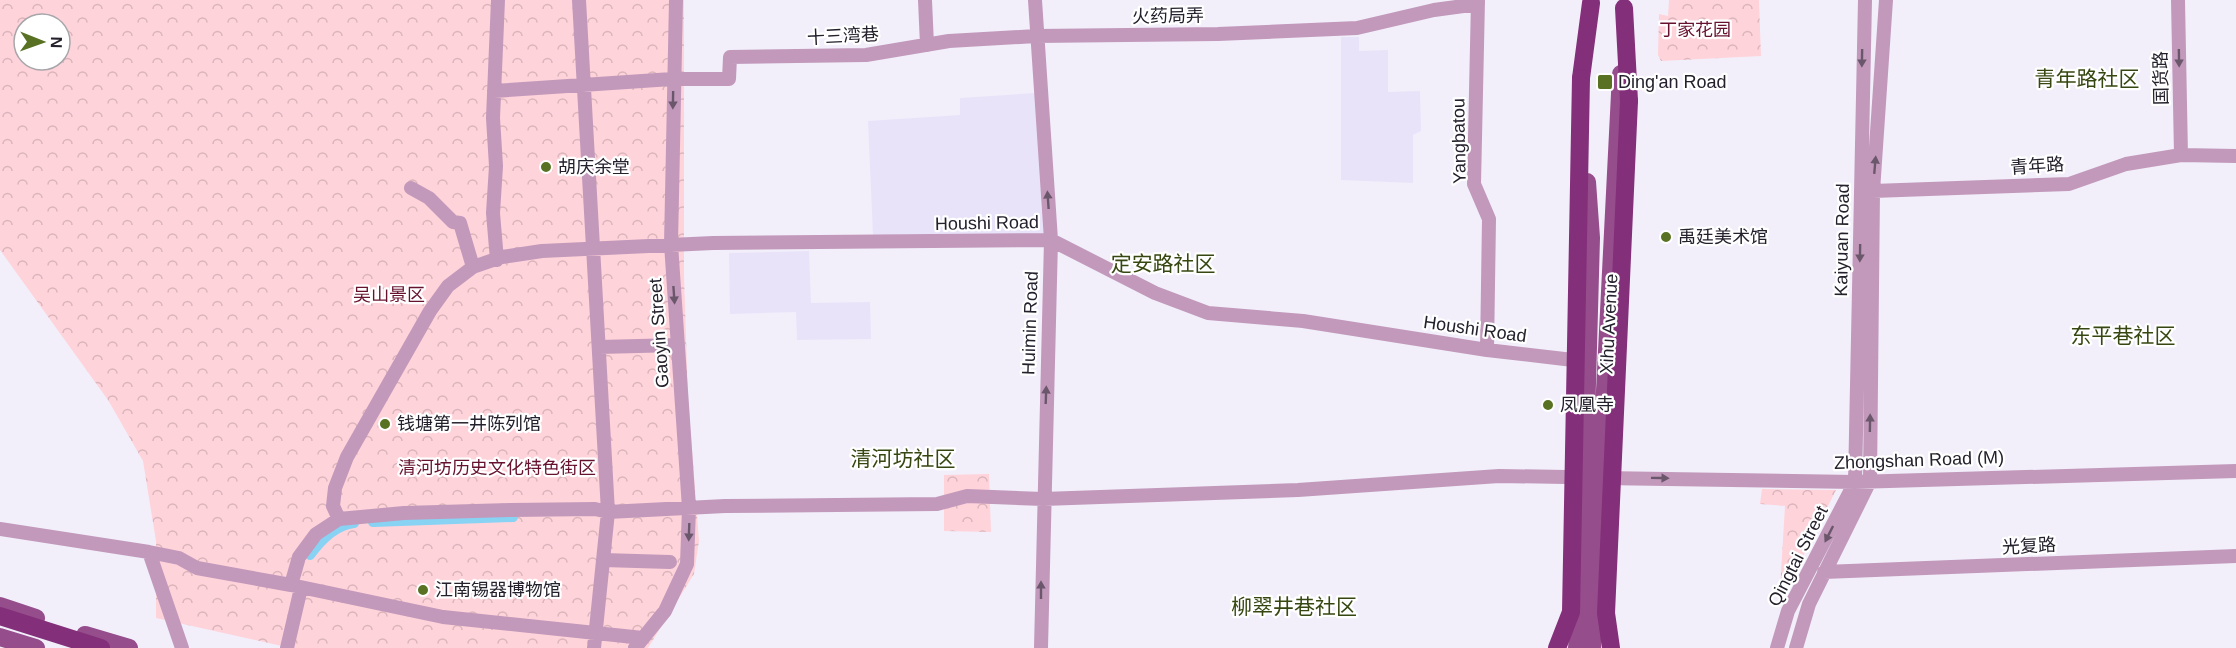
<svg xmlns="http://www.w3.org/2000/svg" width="2236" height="648" font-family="Arial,'Noto Sans SC',sans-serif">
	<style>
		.built { fill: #e9e3f9 }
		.park { fill: url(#park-crowns); fill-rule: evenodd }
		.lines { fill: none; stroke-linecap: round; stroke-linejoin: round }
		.canal { stroke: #88d2f4; stroke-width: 10 }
		.minor { stroke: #c299bb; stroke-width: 14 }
		.major { stroke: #954d8b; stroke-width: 18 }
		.highway { stroke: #832f7a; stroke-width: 18 }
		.highway-bridge { stroke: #832f7a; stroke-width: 18 }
		.oneway { fill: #6b576c }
		.poi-dot { fill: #587123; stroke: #fff; stroke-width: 2 }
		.labels { text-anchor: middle; stroke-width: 4.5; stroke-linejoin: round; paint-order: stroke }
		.street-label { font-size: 18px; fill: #24212c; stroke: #fff }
		.park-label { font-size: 18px; fill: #66122e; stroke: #fff }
		.poi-label { font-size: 18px; fill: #24212c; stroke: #fff; text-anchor: start }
		.quarter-label { font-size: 21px; fill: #364711; stroke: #fff }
	</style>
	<defs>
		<pattern id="park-crowns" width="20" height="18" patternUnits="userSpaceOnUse" patternTransform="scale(1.5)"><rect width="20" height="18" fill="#ffd3da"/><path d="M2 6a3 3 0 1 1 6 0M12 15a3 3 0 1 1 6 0" fill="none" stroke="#dab5bb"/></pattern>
	</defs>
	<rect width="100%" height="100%" fill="#f2effb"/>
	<path class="built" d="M1341,37H1359V51L1388,50V92L1420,91L1421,131L1413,135V183L1341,180Z
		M1035,93L1045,235L873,236L868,121L960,115V98Z
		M809,251L811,303L870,302L871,339L797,340L796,312L730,314L729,253Z"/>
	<path class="park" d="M0,0H684V276L688,398L699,541L694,574L648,648H291L156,618V541L143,461L108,400L0,250ZM24,24H60V60H24Z
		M1669,0H1759L1761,56L1661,61L1658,55L1659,14L1668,16Z
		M989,474L991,532L944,531V475Z
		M1762,489L1836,490L1779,605L1785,506L1760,504Z"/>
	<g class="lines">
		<path class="canal" d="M373,522L513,517
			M310,555C321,540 335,525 354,523"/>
		<path class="minor" d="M579,0L608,512L594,648
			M925,0L927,45
			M1035,0L1051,240L1041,648
			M1478,0L1474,184L1489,219L1487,350
			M2178,0L2181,155
			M494,91L672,79H729L730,57L866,55L949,41L1036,36L1218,34L1357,28L1434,10L1478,4
			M411,188L429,198L453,222L460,223L473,267
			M1873,191L2069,184L2126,164L2181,155L2236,156
			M497,260L493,213L496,166L493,118L498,0
			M599,347L678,345
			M1602,478L1855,482L2236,471
			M339,519L333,506L335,488L347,457L430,311L448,286L473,267L502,257L542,251L713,243L1051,240L1155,293L1208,313L1303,321L1487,350L1573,360
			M0,529L149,552L179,558L197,568L291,585L299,557L316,534L339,519L404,513L511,510L595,509L608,512L725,506L937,504L967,496L1043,499L1298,490L1499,476L1566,477
			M149,552L182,648
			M603,560L670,562
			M1824,572L2236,556
			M291,585L443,617L643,638
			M287,648L301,588
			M635,648L665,611L687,564L689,508L671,244L676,0
			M1777,648L1788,611L1855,482L1865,0
			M1796,648L1809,604L1870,481L1873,191L1886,0"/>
		<path class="major" d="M0,606L36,618
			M85,635L129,648
			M0,637L36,648
			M1577,648L1581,601L1591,238L1587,182
			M1592,648L1621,74"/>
		<path class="highway" d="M1624,8L1629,101
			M1581,78L1591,3
			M0,616L101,648"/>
		<path class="highway-bridge" d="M1557,648L1571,612L1581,78
			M1611,648L1606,613L1629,101"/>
	</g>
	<defs><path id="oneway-solid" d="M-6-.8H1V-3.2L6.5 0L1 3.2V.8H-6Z" transform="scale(1.5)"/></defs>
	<g class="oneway">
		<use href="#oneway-solid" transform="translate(1862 58) rotate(91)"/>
		<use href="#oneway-solid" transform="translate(2179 58) rotate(89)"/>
		<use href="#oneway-solid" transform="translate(673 100) rotate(91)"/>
		<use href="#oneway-solid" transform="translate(1875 165) rotate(-85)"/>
		<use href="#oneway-solid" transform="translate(1048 200) rotate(-94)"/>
		<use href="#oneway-solid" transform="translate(1860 253) rotate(91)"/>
		<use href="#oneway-solid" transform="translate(674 295) rotate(86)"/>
		<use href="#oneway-solid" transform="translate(1046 395) rotate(-88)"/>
		<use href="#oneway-solid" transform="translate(1870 423) rotate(-89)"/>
		<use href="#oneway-solid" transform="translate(1660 478) rotate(1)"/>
		<use href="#oneway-solid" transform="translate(689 532) rotate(92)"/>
		<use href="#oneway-solid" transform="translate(1829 534) rotate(117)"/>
		<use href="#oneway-solid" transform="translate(1041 590) rotate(-90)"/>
	</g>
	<g class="poi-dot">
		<rect x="1597" y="74" width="16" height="16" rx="3"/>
		<circle cx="546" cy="167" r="6"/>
		<circle cx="1666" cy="237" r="6"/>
		<circle cx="1548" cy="405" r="6"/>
		<circle cx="385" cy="424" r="6"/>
		<circle cx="423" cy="590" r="6"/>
	</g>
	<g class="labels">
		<g class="street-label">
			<text transform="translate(1168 16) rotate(-1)" y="6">火药局弄</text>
			<text transform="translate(843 36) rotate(-3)" y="6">十三湾巷</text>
			<text transform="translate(2161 78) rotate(-91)" y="6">国货路</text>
			<text transform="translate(1459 141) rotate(-91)" y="6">Yangbatou</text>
			<text transform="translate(2037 166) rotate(-4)" y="6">青年路</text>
			<text transform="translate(987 223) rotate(-1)" y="6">Houshi Road</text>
			<text transform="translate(1842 240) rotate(-89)" y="6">Kaiyuan Road</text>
			<text transform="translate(1030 323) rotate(-88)" y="6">Huimin Road</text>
			<text transform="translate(1609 324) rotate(-87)" y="6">Xihu Avenue</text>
			<text transform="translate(1475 329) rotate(8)" y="6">Houshi Road</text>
			<text transform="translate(659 333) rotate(-94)" y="6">Gaoyin Street</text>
			<text transform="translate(1919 460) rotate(-2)" y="6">Zhongshan Road (M)</text>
			<text transform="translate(2029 546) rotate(-3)" y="6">光复路</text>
			<text transform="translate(1798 556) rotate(-63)" y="6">Qingtai Street</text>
		</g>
		<g class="park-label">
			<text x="1695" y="36">丁家花园</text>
			<text x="389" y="301">吴山景区</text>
			<text x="497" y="474">清河坊历史文化特色街区</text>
		</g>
		<g class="poi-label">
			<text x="1618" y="88">Ding'an Road</text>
			<text x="558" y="173">胡庆余堂</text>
			<text x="1678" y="243">禹廷美术馆</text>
			<text x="1560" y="411">凤凰寺</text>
			<text x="397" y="430">钱塘第一井陈列馆</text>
			<text x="435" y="596">江南锡器博物馆</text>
		</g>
		<g class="quarter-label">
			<text x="2087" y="86">青年路社区</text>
			<text x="1163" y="271">定安路社区</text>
			<text x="2123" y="343">东平巷社区</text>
			<text x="903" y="466">清河坊社区</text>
			<text x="1294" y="614">柳翠井巷社区</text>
		</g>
	</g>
	<g transform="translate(42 42) rotate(91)"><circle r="28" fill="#ffffff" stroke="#a7a6ab" stroke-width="1.5"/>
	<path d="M0-4.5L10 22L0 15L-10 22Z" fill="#587123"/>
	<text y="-9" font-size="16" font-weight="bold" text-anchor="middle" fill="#24212c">N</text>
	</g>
</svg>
